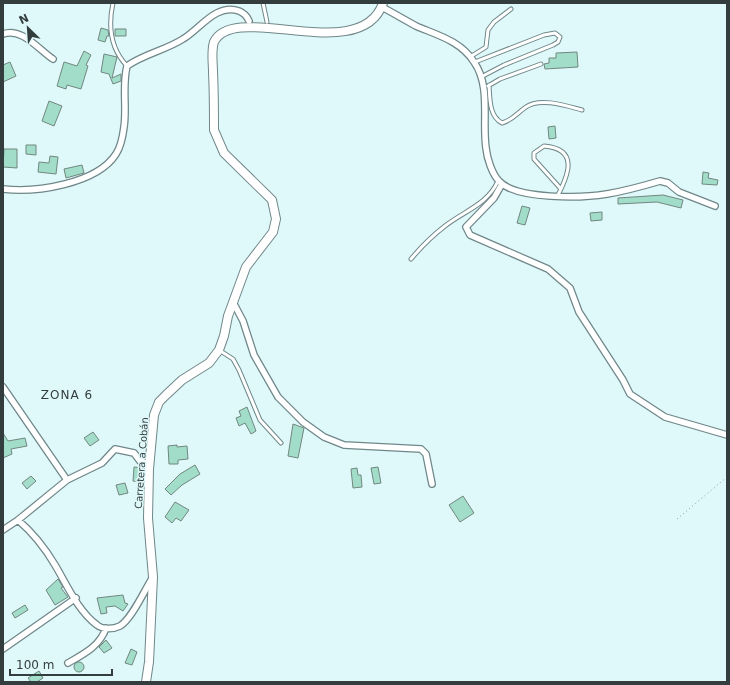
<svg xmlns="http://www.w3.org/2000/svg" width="730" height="685" font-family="'DejaVu Sans',sans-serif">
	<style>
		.building { fill: #a1ddc9; stroke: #72877f }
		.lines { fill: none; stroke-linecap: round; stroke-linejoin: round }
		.lane-casing { stroke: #708789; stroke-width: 5 }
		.street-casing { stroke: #708789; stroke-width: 8 }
		.secondary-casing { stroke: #708789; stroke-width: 10 }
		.path { stroke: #8a9b9d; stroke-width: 1; stroke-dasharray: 1 3; stroke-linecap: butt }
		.lane { stroke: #fff; stroke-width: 3 }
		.street { stroke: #fff; stroke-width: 5.5 }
		.secondary { stroke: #fff; stroke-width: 8 }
		.labels { text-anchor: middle; stroke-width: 3; stroke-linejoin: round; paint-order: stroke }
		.street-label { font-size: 10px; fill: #333d3e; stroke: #dff8fa }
		.quarter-label { font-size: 12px; letter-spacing: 1px; fill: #333d3e; stroke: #dff8fa }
	</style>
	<rect width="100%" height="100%" fill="#dff8fa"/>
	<path class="building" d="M101,28L108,30L109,36H107L105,42L98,40Z
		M115,29H126V36H115Z
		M84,51L91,55L86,65L88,66L81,89L67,85L66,89L57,86L64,62L77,66Z
		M577,52L578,67L545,69L544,64L549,63V58H556V53Z
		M104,54L117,57L112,78L121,74V81L113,84L109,74L101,72Z
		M10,62L16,76L3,82V65Z
		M49,101L62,106L54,126L42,121Z
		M555,126L556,138L549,139L548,127Z
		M26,145H36V155L26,154Z
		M4,149H17V168L3,167Z
		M50,156L58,157L56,174L38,172L39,162L49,163Z
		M82,165L84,173L66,178L64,169Z
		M703,172L709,173L708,178L718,180L717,185L702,184Z
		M663,195L683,200L681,208L657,202L618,204V198Z
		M522,206L530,208L525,225L517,223Z
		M602,212V220L591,221L590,213Z
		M247,407L256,431L251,434L245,423L239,426L236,418L241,416L239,411Z
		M293,424L304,428L298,458L288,456Z
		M93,432L99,440L90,446L84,438Z
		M3,433L8,441L25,438L27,446L11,449L12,454L3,458Z
		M177,445V447L187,446L188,459L178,460V464H169L168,446Z
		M195,465L200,474L182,485L171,495L165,489L180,474Z
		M134,467L144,468L143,483L133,481Z
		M378,467L381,483L374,484L371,468Z
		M357,468L358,475H361L362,487L353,488L351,469Z
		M31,476L36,481L27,489L22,483Z
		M125,483L128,493L119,495L116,485Z
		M463,496L474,513L460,522L449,505Z
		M175,502L189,510L181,521L176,518L172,523L165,517Z
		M58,579L63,587L61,588L68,597L55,605L46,590Z
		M123,595L125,603L128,604L123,611L115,606L106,607L107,613L101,614L97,598Z
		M25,605L28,610L15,618L12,613Z
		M106,640L112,648L104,653L99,647Z
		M131,649L137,652L132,665L125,663Z
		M74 667a5 5 0 1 1 10 0a5 5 0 1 1-10 0Z
		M39,671L43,678L37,682H31L28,678Z"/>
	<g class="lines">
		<g class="lane-casing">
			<path id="lane" d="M113,3C108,26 110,48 127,66
				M263,3L267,22
				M470,57L486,47L488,30L494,22L511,9
				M475,62L544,35L555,33L560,37L558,42L553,45L504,65L481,77
				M489,85C490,99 489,116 502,123C513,120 517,113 526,107C540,97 567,106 582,110
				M488,86L500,79L541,64
				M557,197C568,176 580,149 544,146L534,153V159L561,189
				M411,259C421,247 432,236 445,226C464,211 487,205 498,181
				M219,350L233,359L239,370L260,420L281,443"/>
		</g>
		<g class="street-casing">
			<path id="street" d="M382,7C393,13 405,20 416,26C437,35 461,41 474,62C491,86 482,120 486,148C487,158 492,174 499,181C516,200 583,198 607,194C625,191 643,186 660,181L668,183L679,192L715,206
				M3,34C22,27 39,50 53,59
				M502,184L494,198L466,227L470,235L548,269L570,288L579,312L623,380L630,394L665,417L727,435
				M3,189C35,193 97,184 116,154C120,148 123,135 124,127C127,107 122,86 127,66C144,54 166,50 183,39C200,29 216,3 239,11C244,13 247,16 249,21
				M233,302L243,321L254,355L278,397L303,422L324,437L344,445L421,449L426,454L432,484
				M3,387L67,480
				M18,520C33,533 45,548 55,565C67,585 78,611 97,625C103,630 114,629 120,626C132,619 145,589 153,577
				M3,530L18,520L67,480L102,463L115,449L134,453L140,461L150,464
				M3,649L76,598
				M68,663C84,654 100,646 106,628"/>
		</g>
		<g class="secondary-casing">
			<path id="secondary" d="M146,682L149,662L153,577L148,518L149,469L154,415L159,402L166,395L182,380L209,363L219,350L224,336L228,316L246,267L273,232L276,219L272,200L224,153L214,130C214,111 214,92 213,72C213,63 211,51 214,42C234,0 361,67 383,3"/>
		</g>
		<path class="path" d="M677,519L727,477"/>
		<use href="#lane" class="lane"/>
		<use href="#street" class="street"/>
		<use href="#secondary" class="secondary"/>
	</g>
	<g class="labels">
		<g class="street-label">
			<text transform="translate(141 463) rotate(-86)" y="4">Carretera a Cobán</text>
		</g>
		<g class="quarter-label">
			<text x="67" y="399">ZONA 6</text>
		</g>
	</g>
	<rect width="730" height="685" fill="none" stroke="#333d3e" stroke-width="8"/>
	<g transform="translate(28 28) rotate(335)" stroke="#dff8fa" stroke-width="3" paint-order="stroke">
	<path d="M0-3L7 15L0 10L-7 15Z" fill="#333d3e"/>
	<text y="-6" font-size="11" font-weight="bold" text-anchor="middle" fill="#333d3e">N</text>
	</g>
	<path d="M10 669v6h102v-6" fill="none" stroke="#333d3e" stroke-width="2"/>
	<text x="16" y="669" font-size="12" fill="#333d3e" stroke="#dff8fa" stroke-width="3" paint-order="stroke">100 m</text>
</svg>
